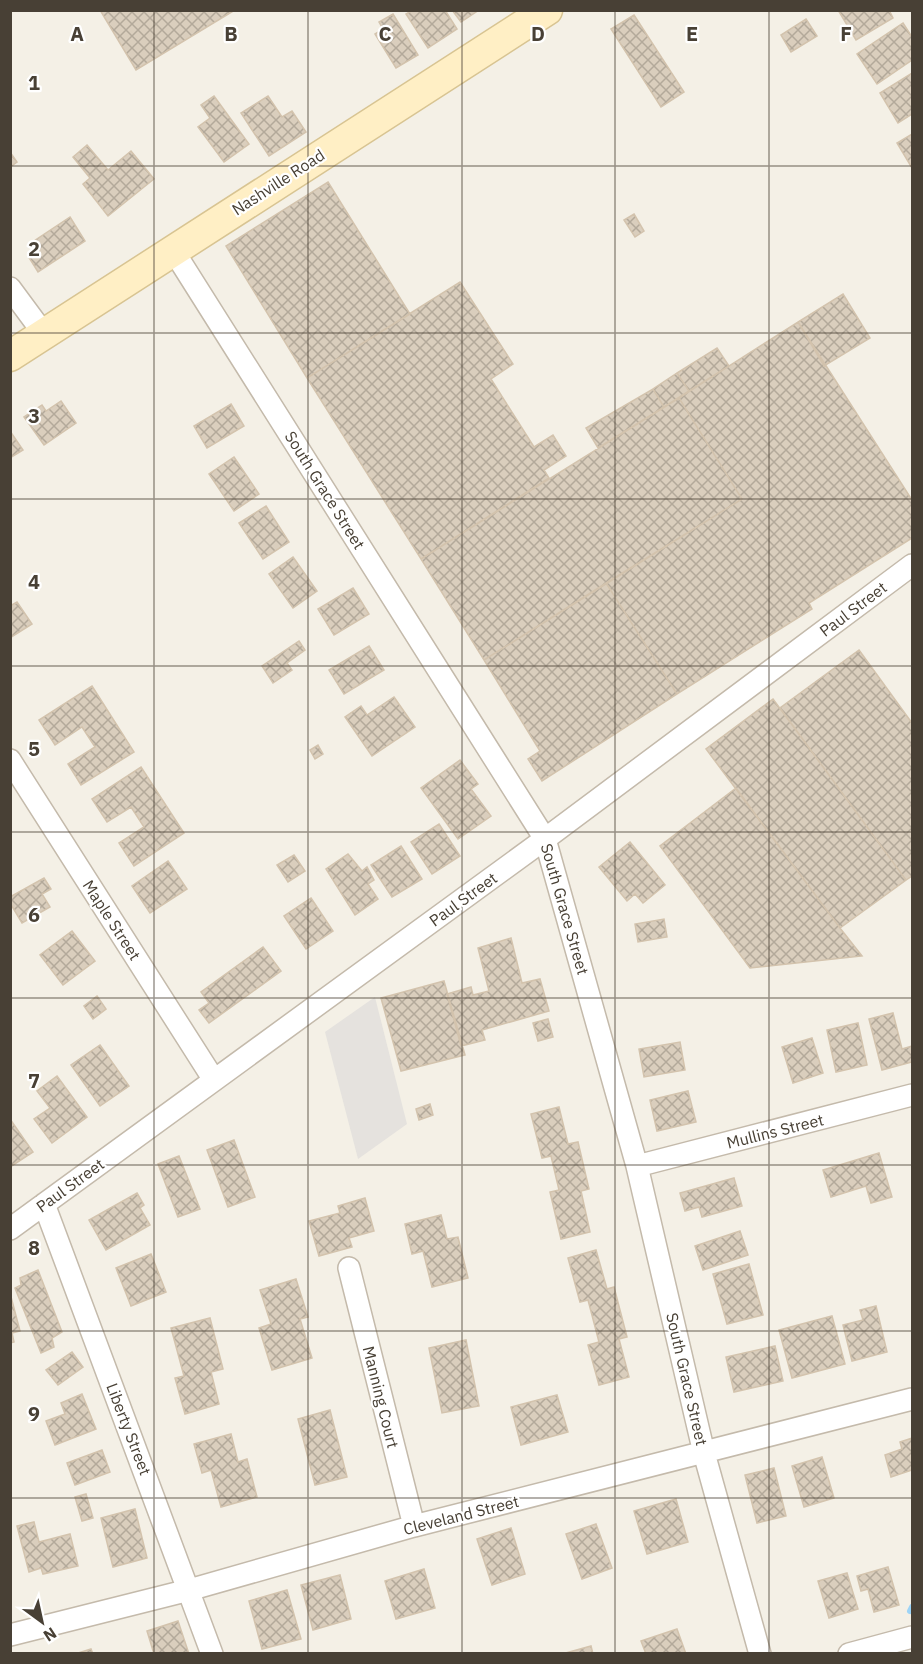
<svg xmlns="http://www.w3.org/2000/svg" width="923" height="1664" font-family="'IBM Plex Sans',sans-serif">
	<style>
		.parking { fill: #e5e2de }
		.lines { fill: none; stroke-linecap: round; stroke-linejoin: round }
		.stream { stroke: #9dd4f7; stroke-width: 6 }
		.building { fill: url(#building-cross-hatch); stroke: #d3c3ad; stroke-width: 1.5 }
		.street-casing { stroke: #c4baab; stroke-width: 24 }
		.secondary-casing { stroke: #d8c492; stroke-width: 33 }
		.street { stroke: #fff; stroke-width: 21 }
		.secondary { stroke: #ffefc5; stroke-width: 30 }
		.grid { fill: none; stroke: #484035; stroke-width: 1.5; stroke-opacity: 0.55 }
		.labels { text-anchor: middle; stroke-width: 4.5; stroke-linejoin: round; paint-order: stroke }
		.street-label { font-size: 16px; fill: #484035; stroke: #fff }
		.grid-label { font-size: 20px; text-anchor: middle; font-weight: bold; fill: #484035; stroke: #fff; stroke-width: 4.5; stroke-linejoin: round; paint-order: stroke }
	</style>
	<defs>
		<pattern id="building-cross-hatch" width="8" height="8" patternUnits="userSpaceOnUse" patternTransform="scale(1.5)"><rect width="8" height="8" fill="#dacebd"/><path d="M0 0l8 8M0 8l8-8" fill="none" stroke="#b3a99a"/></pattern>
	</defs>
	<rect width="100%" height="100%" fill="#f4f0e6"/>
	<path class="parking" d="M375,997L407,1124L358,1159L325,1032Z"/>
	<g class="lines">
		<path class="stream" d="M910,1611L912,1607"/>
	</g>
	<path class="building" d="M100,10H235L136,70Z
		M413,10H445L457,29L428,48L406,14Z
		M452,10H479L461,22Z
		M838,10H889L893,18L856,40Z
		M393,14L418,55L396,68L375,34L383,29L379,22Z
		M634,15L684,92L661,107L611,29Z
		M806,19L817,36L791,52L781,35Z
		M903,23L912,37V60L877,84L857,54Z
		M912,73V114L898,123L880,93Z
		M214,96L249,144L224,162L198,127L210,118L201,105Z
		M268,96L282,117L292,111L306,132L269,156L241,113Z
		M912,134V168L897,143Z
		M87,145L108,170L131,151L154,179L108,216L83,184L90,178L73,157Z
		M10,152L17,162L10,167Z
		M328,182L410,314L307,378L226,246Z
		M634,214L644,231L635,237L624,220Z
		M70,217L85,241L38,272L28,256L36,251L31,243Z
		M460,282L513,364L491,379L534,447L553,435L566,456L544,470L549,478L421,559L307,378Z
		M843,294L870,338L824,366L798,322Z
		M798,322L912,500V538L809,603L812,609L677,694L606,583L742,499L679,398Z
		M717,348L729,366L689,391L677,373Z
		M677,373L689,391L664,407L653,389Z
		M653,389L664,407L598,448L586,428Z
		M679,398L742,499L484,660L421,559Z
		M61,401L76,423L44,445L24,417L42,405L46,411Z
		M231,404L244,426L207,448L194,426Z
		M10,431L23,450L10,458Z
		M234,457L259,494L234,511L209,474Z
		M266,506L289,542L263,559L239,523Z
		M293,557L317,591L293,608L269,574Z
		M606,583L677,694L542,781L528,759L540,751L484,660Z
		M353,588L369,614L334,635L318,609Z
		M17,602L32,624L10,638V606Z
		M299,641L305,650L287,663L292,670L273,683L262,666Z
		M369,646L384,670L344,694L329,670Z
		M859,650L912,723V876L906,880L780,708Z
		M92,686L134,752L81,785L68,764L95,747L82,727L55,745L39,720Z
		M394,697L415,727L372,756L345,717L361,706L367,715Z
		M773,699L906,880L840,928L706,749Z
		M318,745L323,754L315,759L310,750Z
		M460,760L478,784L471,789L491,816L458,839L421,788Z
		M141,767L184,833L134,866L119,843L144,827L131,807L107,822L92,799Z
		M736,788L840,928L862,956L750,968L660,846Z
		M439,824L460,856L432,874L411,842Z
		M630,842L665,885L643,903L635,894L627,901L599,867Z
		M401,846L422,879L392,897L371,865Z
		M348,854L362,871L367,867L374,880L368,884L378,899L355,915L326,869Z
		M294,855L305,871L288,882L277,865Z
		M168,861L187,889L150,913L132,886Z
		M44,878L51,889L42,894L50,907L22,923L10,903V897Z
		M311,898L333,931L306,949L284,916Z
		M664,919L667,937L638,942L635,924Z
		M72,931L95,961L63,985L40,955Z
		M511,938L522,983L540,979L549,1011L482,1030L485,1040L461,1046L447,994L471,987L473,995L489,991L478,948Z
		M263,947L281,971L209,1023L199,1010L209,1003L201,992Z
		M444,981L465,1055L401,1071L381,998Z
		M97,996L106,1009L93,1019L84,1006Z
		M893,1013L902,1049L912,1046V1062L882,1070L869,1019Z
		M548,1019L553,1037L538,1041L533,1023Z
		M858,1023L867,1065L836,1072L827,1030Z
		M812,1038L823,1073L793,1083L782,1047Z
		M680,1042L685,1070L644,1077L639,1049Z
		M100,1045L129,1086L100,1106L71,1065Z
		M57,1076L87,1117L52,1143L34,1119L50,1108L37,1091Z
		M688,1091L696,1122L657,1131L650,1100Z
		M430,1104L433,1115L419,1120L416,1109Z
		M559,1107L568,1144L578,1142L589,1189L581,1191L590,1232L561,1239L550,1192L559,1190L551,1156L542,1158L531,1114Z
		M10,1119L33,1152L10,1167Z
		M234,1140L255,1197L228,1207L207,1150Z
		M879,1153L892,1197L871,1203L866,1186L831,1197L823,1170Z
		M179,1156L200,1209L178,1217L158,1164Z
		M734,1178L742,1206L702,1217L699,1207L685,1211L680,1193Z
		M137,1193L144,1205L140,1208L150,1225L106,1250L89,1220Z
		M365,1198L374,1231L349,1238L352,1247L319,1256L309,1221L340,1213L338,1206Z
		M441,1215L447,1239L458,1237L468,1278L432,1287L423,1251L412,1254L405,1224Z
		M740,1231L748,1255L703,1270L695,1246Z
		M596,1250L607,1289L614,1287L627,1337L619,1339L629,1377L599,1385L588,1345L599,1342L588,1300L580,1302L568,1258Z
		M151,1254L166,1292L131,1306L116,1268Z
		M749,1264L763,1315L727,1324L713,1274Z
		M38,1270L62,1332L52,1338L54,1347L41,1353L15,1288L21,1285L20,1278Z
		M296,1279L308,1317L300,1319L312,1358L272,1370L259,1328L271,1324L260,1290Z
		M10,1293L20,1331L12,1333L14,1342L10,1343Z
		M876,1306L887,1352L852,1361L843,1325L863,1320L860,1310Z
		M832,1316L845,1364L792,1378L779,1330Z
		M210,1318L223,1369L211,1372L219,1404L185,1414L175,1378L184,1376L171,1328Z
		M466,1340L479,1406L442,1413L429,1348Z
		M775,1346L783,1381L734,1392L726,1357Z
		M72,1352L83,1367L58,1385L46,1370Z
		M82,1394L96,1429L55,1445L46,1421L65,1414L61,1403Z
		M557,1395L568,1432L521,1445L511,1407Z
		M330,1410L347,1477L315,1485L298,1419Z
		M231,1434L238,1462L247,1459L257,1497L221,1507L211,1470L202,1473L194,1444Z
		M912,1438V1470L891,1477L885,1455L902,1449L900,1442Z
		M102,1450L110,1472L75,1485L67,1463Z
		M822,1457L834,1498L804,1507L792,1466Z
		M774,1468L786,1516L757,1523L745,1475Z
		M86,1494L93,1518L82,1521L75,1497Z
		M676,1499L688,1542L647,1554L634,1511Z
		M135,1509L147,1558L113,1567L101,1518Z
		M34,1522L39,1542L70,1534L78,1566L43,1574L41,1568L29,1572L17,1526Z
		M596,1524L612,1568L582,1579L566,1534Z
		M511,1528L525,1574L492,1585L477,1539Z
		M888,1567L899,1605L874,1612L868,1589L861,1591L857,1576Z
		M424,1569L435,1608L396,1619L385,1581Z
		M847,1573L858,1609L829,1618L818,1581Z
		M340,1575L351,1619L313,1630L301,1585Z
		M287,1590L301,1639L262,1649L249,1601Z
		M178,1621L189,1654H154L147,1631Z
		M677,1629L686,1654H646L641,1641Z
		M591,1646L593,1654H562Z
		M91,1649L93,1654H75Z"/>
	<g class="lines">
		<g class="street-casing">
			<path id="street" d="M173,250L545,839L637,1166L704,1453L760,1654
				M10,288L44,334
				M10,760L214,1080
				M637,1166L912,1095
				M44,1204L212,1654
				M10,1229L545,839L912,565
				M349,1268L414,1526
				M10,1635L189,1590L414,1526L912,1399
				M849,1654L912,1637"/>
		</g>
		<g class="secondary-casing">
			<path id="secondary" d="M10,356L547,10"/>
		</g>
		<use href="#street" class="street"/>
		<use href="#secondary" class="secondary"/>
	</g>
	<path class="grid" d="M154,10V1654M308,10V1654M462,10V1654M615,10V1654M769,10V1654M10,166H912M10,333H912M10,499H912M10,666H912M10,832H912M10,998H912M10,1165H912M10,1331H912M10,1498H912"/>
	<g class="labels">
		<g class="street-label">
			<text transform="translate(278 182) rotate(-33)" y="6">Nashville Road</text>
			<text transform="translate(325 490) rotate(58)" y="6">South Grace Street</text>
			<text transform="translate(853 609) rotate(-37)" y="6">Paul Street</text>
			<text transform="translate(463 899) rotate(-36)" y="6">Paul Street</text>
			<text transform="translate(565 909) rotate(74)" y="6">South Grace Street</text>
			<text transform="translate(112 920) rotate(57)" y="6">Maple Street</text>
			<text transform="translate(775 1131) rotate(-14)" y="6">Mullins Street</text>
			<text transform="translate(70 1185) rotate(-36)" y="6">Paul Street</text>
			<text transform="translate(687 1379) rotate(77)" y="6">South Grace Street</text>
			<text transform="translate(381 1397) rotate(76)" y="6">Manning Court</text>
			<text transform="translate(129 1429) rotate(69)" y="6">Liberty Street</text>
			<text transform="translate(461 1515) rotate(-14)" y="6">Cleveland Street</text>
		</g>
	</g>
	<g class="grid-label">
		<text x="77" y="41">A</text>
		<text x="231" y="41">B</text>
		<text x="385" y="41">C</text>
		<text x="538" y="41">D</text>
		<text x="692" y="41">E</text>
		<text x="846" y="41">F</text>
		<text x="34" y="90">1</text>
		<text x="34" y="256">2</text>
		<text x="34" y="423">3</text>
		<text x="34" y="589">4</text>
		<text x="34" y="756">5</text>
		<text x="34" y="922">6</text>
		<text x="34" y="1088">7</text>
		<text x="34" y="1255">8</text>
		<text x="34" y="1421">9</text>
	</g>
	<rect width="923" height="1664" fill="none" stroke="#484035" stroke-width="24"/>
	<g transform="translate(42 1622) rotate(147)" stroke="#ffffff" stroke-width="4.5" paint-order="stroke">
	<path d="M0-4.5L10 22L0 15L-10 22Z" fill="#484035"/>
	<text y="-9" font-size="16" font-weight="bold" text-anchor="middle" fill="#484035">N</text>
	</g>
</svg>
